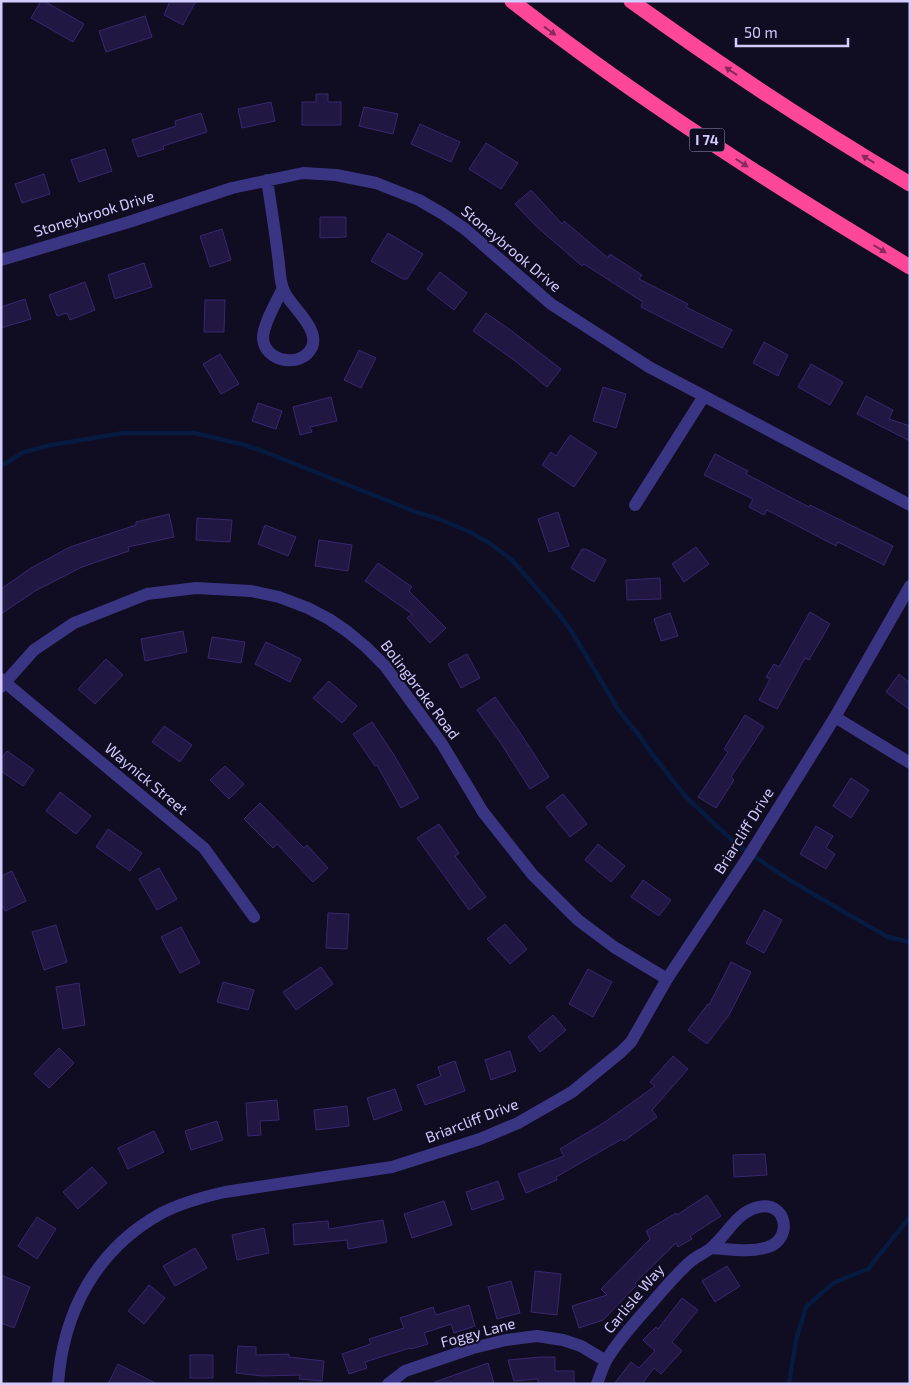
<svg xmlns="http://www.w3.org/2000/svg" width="911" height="1385" font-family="'Exo 2',sans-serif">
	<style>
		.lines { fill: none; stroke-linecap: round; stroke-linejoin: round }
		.stream { stroke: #071a3f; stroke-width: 4.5 }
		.building { fill: #211743; stroke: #382870 }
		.minor { stroke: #3a3582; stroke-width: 12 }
		.motorway { stroke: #ff479a; stroke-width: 15 }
		.oneway { fill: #882a5e }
		.labels { text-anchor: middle; stroke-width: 4; stroke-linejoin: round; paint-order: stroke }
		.shield { fill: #100c21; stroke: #9892bc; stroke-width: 1 }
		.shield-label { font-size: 14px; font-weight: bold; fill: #d3ccff }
		.street-label { font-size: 15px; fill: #d3ccff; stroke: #100c21 }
	</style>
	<rect width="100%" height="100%" fill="#100c21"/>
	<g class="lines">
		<path class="stream" d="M1,466L24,452L51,445L123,433H194L241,444L265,452L416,512L439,519L470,532L491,544L512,560L558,613L572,632L619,711L638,734L652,754L686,797L736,844L788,879L839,909L888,937L910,942
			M789,1384L796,1340L806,1307L833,1283L868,1269L910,1217"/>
	</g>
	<path class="building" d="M41,1H44L84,24L73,42L31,18Z
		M170,1H196L183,25L164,15Z
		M145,16L152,37L106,52L99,31Z
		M316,94H328V102H341V125H302V102H316Z
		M271,102L275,121L242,128L238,109Z
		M364,107L398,114L393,134L359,126Z
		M201,113L207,132L163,146L164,149L138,157L132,140L176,126L175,121Z
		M420,124L460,142L451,162L411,144Z
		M486,143L518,163L501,189L469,169Z
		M105,149L112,171L79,182L71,160Z
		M44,174L50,194L22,203L15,184Z
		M531,190L562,224L564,221L608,258L610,254L642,275L639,279L688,304L686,307L732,330L722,348L641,307L643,302L584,264L582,266L536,226L515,204Z
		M320,217H346V237L320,238Z
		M222,229L231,260L210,267L200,236Z
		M388,233L423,254L407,279H403L371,261Z
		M144,263L152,287L115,299L108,275Z
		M440,272L467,293L454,310L427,289Z
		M85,282L95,310L70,320L67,313L57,316L49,295Z
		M25,299L31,319L1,328V307Z
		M205,300H225L224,332H204Z
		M486,313L509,329L561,369L547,387L514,360L473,331Z
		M764,342L788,355L778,376L753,363Z
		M359,350L376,358L361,388L344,380Z
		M220,354L239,384L221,394L203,364Z
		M811,364L843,382L830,405L798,387Z
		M603,387L626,394L616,428L593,421Z
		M866,396L893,410L889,419L910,426V441L857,414Z
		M331,397L337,421L310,427L312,432L300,435L293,407Z
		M258,403L282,411L276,429L252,421Z
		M570,435L597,453L574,487L542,465L551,452L556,456Z
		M715,454L748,471L746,474L809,507L810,505L893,546L884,565L838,542L836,546L767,510L764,515L749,507L753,499L704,475Z
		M558,512L569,546L549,552L538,519Z
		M169,514L174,537L128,547L129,551L82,567L35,591L1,614V589L31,568L70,547L136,525V522Z
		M197,518L232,520L230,542L196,540Z
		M265,525L296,537L288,556L258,544Z
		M319,540L352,545L348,571L315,566Z
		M696,547L709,564L684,582L672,564Z
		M582,549H586L606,560L594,582L571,568Z
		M378,563L412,587L409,591L446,628L430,643L407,618L412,614L365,581Z
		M660,578L661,599L627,600L626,580Z
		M810,612L830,624L809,660L805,658L777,709L759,700L770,679L766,677L774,664L779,667Z
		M670,613L678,636L661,641L654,619Z
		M183,631L187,652L145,661L141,639Z
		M212,637L245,642L241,663L208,658Z
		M266,642L301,659L290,682L255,664Z
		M467,654L480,678L461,688L448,664Z
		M106,659L123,675L95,704L78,689Z
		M899,674L910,683V710L886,692Z
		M329,681L357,706L342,723L313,698Z
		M495,697L521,734L549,777L530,789L500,742L477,710Z
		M745,715L764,727L731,777L734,780L716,808L698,797L728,752L724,749Z
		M372,722L394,755L419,798L401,808L377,765L375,766L353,734Z
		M164,726L192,745L180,762L152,742Z
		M7,751L34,770L23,786L1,771V759Z
		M225,766L244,784L229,799L210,780Z
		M851,778L869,790L851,818L833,806Z
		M60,792L91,816L76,834L46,811Z
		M563,794L587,824L570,837L546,807Z
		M260,803L304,848L307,845L328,868L313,882L277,844L273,848L244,819Z
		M439,824L459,853L455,856L486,897L469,910L417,838Z
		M816,826L833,836L826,848L835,854L826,869L800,854Z
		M108,829L142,853L130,871L96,847Z
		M598,844L625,866L611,882L585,860Z
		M159,868L177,899L157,910L139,879Z
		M12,871L26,901L5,911L1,903V876Z
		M643,880L671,900L659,916L631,897Z
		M764,910L782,920L764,953L746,943Z
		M328,913L349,914L347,949L326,948Z
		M505,924L527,949L510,964L487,939Z
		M56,925L67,962L44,970L32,932Z
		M181,927L200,963L180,973L161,937Z
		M731,962L751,972L729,1015L707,1044L688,1030L708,1004L709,1005Z
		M321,967L333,984L296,1010L283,992Z
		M588,969L612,982L593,1017L569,1004Z
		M223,982L254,990L248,1010L217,1002Z
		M79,983L85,1025L63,1029L56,987Z
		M553,1015L566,1030L540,1052L528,1037Z
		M59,1048L74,1063L49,1088L34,1074Z
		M510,1051L516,1071L491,1080L485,1060Z
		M673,1056L688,1069L652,1110L657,1117L624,1141L622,1139L556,1177L557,1180L526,1193L518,1174L564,1156L560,1149L605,1122L655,1086L650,1082Z
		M455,1061L465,1091L425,1105L417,1085L441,1076L438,1067Z
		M395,1089L402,1110L374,1120L367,1098Z
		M277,1100L279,1120L260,1121L261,1135L248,1136L246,1103Z
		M347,1106L349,1126L316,1130L314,1110Z
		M217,1121L223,1140L191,1150L185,1131Z
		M154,1131L164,1152L128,1169L118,1148Z
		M765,1154L767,1175L734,1177L733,1155Z
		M92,1167L107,1183L78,1209L63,1192Z
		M498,1181L504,1199L472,1210L466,1192Z
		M707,1195L721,1216L690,1236L692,1239L678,1247L676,1243L635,1283L637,1285L603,1320L579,1328L572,1306L607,1295L601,1289L650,1239L646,1231L676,1213L677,1215Z
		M444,1201L452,1225L412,1238L404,1214Z
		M37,1217L56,1229L37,1259L18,1246Z
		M383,1220L387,1242L348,1249L347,1240L294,1245L293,1224L328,1221L329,1229Z
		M264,1228L269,1253L237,1260L232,1235Z
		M195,1248L207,1268L175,1286L163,1266Z
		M727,1266L740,1286L715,1302L702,1281Z
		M535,1271L561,1274L557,1315L531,1312Z
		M1,1275L30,1287L14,1328L1,1323Z
		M511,1281L520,1313L497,1319L488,1287Z
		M149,1285L165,1298L144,1324L128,1311Z
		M682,1298L698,1310L672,1342L682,1351L661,1374L654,1368L642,1384H614L631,1362L639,1368L655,1351L643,1340L656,1327L658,1329Z
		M469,1305L475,1326L454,1333L451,1324L424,1333L428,1344L411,1349L410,1348L365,1362L367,1368L349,1374L342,1354L371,1344L369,1339L404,1328L400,1318L433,1307L436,1315Z
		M238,1346L256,1347V1355L289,1354V1357L324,1361L322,1381L299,1379L300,1375L262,1376L236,1373Z
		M190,1355H213V1378H190Z
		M541,1357H555V1371H574V1384H538V1379L514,1381L508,1360Z
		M488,1363L494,1383L435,1384V1382Z
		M118,1364L157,1384H108Z"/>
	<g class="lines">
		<path class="minor" d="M267,180C271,206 275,231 278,256C280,267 279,281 284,291C290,306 320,328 312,347C302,369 264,362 263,338C263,324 277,301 283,288
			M1,260L129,222L232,188L303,173L336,175L376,183L419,200L443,214L465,229L551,304L649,367L910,505
			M635,505L704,396
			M1,679L204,848L254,917
			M1,687L34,650L74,623L147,594L196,588L251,591L279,597L308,608L329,619L348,632L366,647L385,666L442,744L483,812L532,874L578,920L614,947L667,979
			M835,717L910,763
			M58,1384C63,1312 96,1250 160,1214C180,1203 203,1197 225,1192L392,1167L480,1139L518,1123L572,1092L621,1052L631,1042L667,979L748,857L835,717L910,586
			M388,1384L405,1371L473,1348L506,1340L537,1336L563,1340L581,1346L606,1361
			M597,1384C600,1376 603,1366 607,1359C619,1339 635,1322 650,1305C663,1290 676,1274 691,1261C697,1256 705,1253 711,1248C727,1235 737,1211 759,1207C787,1201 793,1239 768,1247C750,1253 729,1249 711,1248"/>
		<path class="motorway" d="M512,1C638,99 773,185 910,267
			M631,1C721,66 814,127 910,184"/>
	</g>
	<defs><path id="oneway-solid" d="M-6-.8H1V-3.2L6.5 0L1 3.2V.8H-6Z" transform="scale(1.25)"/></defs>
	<g class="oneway">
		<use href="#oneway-solid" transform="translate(550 31) rotate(36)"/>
		<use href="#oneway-solid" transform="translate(731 71) rotate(-146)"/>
		<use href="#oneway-solid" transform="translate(868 159) rotate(-149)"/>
		<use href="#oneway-solid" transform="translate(742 163) rotate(33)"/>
		<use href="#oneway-solid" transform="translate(880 249) rotate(31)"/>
	</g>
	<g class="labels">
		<rect class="shield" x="689.5" y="128.5" width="35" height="23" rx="4"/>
		<g class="shield-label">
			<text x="707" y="145">I 74</text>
		</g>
		<g class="street-label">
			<text transform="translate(94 214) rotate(-17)" y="5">Stoneybrook Drive</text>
			<text transform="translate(511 249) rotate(40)" y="5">Stoneybrook Drive</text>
			<text transform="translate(420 690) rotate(53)" y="5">Bolingbroke Road</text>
			<text transform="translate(146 779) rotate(40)" y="5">Waynick Street</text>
			<text transform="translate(744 831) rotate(-58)" y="5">Briarcliff Drive</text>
			<text transform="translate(472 1121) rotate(-21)" y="5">Briarcliff Drive</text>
			<text transform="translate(634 1299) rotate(-50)" y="5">Carlisle Way</text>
			<text transform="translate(478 1333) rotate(-15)" y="5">Foggy Lane</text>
		</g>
	</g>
	<rect width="911" height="1385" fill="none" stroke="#d3ccff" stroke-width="5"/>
	<path d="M736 38v8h112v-8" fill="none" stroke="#d3ccff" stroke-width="2.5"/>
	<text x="744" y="38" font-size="15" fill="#d3ccff" stroke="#100c21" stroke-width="4" paint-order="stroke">50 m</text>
</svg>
